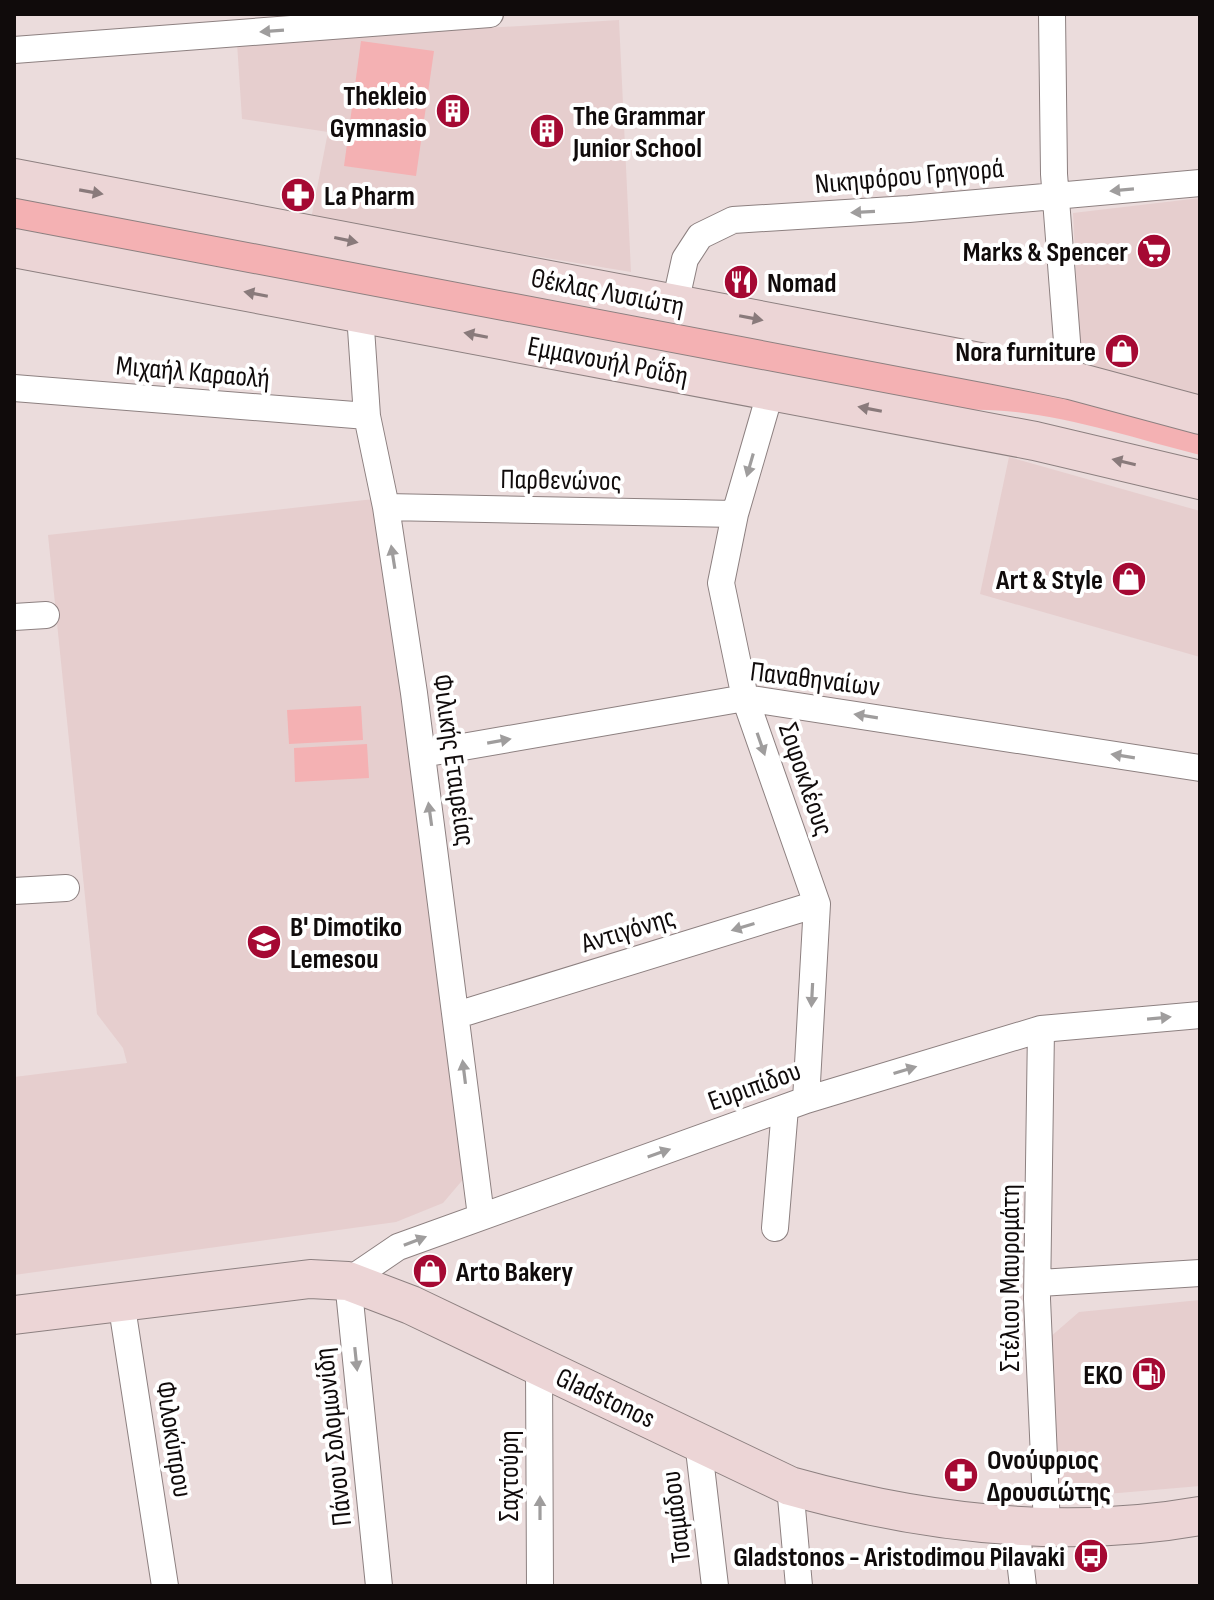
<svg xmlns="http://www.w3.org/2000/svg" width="1214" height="1600" font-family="'Sofia Sans Condensed',sans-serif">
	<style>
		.built { fill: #e6cece }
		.green { fill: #f4b1b3 }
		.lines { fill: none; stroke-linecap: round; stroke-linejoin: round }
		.street-casing { stroke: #8d8080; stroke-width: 28 }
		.secondary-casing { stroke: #8d8080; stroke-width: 40 }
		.street { stroke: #fff; stroke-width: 26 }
		.secondary { stroke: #ecd5d6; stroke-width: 38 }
		.oneway { fill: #9f9d9d }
		.oneway2 { fill: #897a7b }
		.labels { text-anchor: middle; stroke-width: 8; stroke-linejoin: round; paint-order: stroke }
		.poi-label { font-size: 28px; font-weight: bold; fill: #100b0b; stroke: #fff; text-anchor: end }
		.street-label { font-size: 28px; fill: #100b0b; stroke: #fff }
	</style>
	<rect width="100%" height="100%" fill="#ebdcdc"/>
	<path class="built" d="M619,20L631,272L311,219L328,132L242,119L237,43Z
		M1200,198V398L1081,371L1073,213Z
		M1009,457L1200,511V657L980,594Z
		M374,499L429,870L466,1176L443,1203L396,1222L14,1275V1077L127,1063L123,1048L97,1014L48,535Z
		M1200,1300V1486L1072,1497L1051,1484L1049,1338L1079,1312Z"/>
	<path class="green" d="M361,41L434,51L416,176L344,166Z
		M14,189L1163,413L1200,426V455C1124,436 1044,407 966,410L14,230Z
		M361,706L363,740L289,744L287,710Z
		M367,744L369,778L295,782L294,748Z"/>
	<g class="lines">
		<g class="street-casing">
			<path id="street" d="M1052,14L1054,174L1070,380
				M14,50L490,14
				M675,304L685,259L700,236L733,220L909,209L1200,183
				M360,314L367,416L386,507L414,693L481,1216
				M14,388L367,416
				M771,390L735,514L721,583L745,698L817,904L806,1100
				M386,507L735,514
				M14,617L46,615
				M422,754L745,698L1200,768
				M14,891L66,888
				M457,1015L817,904
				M1041,1029L1037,1299L1047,1526
				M775,1228L785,1108
				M1040,1283L1200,1273
				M121,1301L165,1586
				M539,1366L540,1586
				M698,1441L715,1586
				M790,1486L799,1586
				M1016,1526L1023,1586
				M379,1586L348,1281L398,1247L806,1100L1041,1029L1200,1015"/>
		</g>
		<g class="secondary-casing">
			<path id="secondary" d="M14,178L995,365L1070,380L1200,415
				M14,248L1035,441L1200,480
				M14,1315L310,1279L348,1281L411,1305L790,1486C922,1523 1064,1540 1200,1516"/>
		</g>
		<use href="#street" class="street"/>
		<use href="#secondary" class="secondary"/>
	</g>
	<defs><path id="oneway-solid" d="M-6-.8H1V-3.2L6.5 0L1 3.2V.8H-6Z" transform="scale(2)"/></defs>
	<g class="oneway">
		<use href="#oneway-solid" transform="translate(272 31) rotate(176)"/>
		<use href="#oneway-solid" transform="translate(1122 190) rotate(175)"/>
		<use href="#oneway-solid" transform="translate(863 212) rotate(177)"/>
		<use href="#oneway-solid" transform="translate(750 465) rotate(106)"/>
		<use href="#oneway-solid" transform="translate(393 557) rotate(-99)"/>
		<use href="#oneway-solid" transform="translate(866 716) rotate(-171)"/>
		<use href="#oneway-solid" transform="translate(499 741) rotate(-10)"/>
		<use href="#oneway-solid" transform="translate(761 744) rotate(71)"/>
		<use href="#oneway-solid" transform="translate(1123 756) rotate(-171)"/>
		<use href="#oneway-solid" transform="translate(430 814) rotate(-98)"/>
		<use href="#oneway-solid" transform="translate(743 927) rotate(163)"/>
		<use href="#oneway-solid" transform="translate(812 995) rotate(93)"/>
		<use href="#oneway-solid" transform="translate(1159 1018) rotate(-5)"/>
		<use href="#oneway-solid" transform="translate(905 1070) rotate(-17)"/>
		<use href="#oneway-solid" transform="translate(464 1072) rotate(-97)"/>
		<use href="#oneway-solid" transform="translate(659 1153) rotate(-19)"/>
		<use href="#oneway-solid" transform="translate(415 1241) rotate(-21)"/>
		<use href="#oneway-solid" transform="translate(356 1359) rotate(84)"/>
		<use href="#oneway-solid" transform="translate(540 1508) rotate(-90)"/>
	</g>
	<g class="oneway2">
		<use href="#oneway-solid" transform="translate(91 192) rotate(10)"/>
		<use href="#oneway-solid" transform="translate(346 240) rotate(12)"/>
		<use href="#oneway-solid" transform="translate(256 294) rotate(-169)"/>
		<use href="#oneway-solid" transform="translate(751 318) rotate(11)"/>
		<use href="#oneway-solid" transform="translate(476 335) rotate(-169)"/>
		<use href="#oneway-solid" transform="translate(870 409) rotate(-169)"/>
		<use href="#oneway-solid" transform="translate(1124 462) rotate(-167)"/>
	</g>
	<defs>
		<g id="building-disc" transform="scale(1.8)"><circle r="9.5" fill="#a50933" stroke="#fff"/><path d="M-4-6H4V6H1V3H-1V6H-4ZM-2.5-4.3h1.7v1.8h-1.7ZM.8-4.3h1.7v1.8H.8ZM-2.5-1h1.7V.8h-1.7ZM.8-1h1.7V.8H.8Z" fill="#fff"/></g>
		<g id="pharmacy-disc" transform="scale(1.8)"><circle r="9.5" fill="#a50933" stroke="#fff"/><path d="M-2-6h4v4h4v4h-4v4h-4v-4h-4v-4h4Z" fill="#fff"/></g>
		<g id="supermarket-disc" transform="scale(1.8)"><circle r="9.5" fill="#a50933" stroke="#fff"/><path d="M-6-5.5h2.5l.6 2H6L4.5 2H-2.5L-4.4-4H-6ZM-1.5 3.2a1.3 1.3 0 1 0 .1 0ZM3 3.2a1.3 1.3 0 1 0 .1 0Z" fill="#fff"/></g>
		<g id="restaurant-disc" transform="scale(1.8)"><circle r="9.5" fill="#a50933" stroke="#fff"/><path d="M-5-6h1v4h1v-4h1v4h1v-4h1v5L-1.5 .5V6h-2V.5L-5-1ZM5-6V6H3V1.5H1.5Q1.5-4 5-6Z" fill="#fff"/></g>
		<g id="shop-disc" transform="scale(1.8)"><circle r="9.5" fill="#a50933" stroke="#fff"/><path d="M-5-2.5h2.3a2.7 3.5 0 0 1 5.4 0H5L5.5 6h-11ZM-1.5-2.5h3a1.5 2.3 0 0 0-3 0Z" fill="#fff"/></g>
		<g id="school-disc" transform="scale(1.8)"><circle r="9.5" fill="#a50933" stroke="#fff"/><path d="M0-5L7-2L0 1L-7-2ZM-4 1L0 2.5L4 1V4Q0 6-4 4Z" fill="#fff"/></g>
		<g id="fuel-disc" transform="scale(1.8)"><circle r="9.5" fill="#a50933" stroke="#fff"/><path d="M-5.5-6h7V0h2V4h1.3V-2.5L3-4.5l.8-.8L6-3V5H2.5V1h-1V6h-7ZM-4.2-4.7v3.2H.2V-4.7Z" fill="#fff"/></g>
		<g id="bus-disc" transform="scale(1.8)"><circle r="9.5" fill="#a50933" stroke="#fff"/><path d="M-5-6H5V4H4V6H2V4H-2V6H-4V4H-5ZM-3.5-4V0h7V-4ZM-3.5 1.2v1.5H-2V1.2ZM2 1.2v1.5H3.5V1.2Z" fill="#fff"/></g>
	</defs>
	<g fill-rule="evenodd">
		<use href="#building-disc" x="453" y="111"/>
		<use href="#building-disc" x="547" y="131"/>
		<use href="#pharmacy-disc" x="298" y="195"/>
		<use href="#supermarket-disc" x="1154" y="251"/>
		<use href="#restaurant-disc" x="741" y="282"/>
		<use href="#shop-disc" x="1122" y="351"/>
		<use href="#shop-disc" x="1129" y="579"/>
		<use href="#school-disc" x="264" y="942"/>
		<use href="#shop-disc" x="430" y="1271"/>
		<use href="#fuel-disc" x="1149" y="1374"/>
		<use href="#pharmacy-disc" x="961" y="1475"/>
		<use href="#bus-disc" x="1091" y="1556"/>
	</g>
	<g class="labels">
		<g class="poi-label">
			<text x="427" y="105">Thekleio<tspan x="427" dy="32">Gymnasio</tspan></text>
			<text x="573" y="125" text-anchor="start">The Grammar<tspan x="573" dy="32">Junior School</tspan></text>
			<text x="324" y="205" text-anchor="start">La Pharm</text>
			<text x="1128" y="261">Marks &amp; Spencer</text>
			<text x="767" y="292" text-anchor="start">Nomad</text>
			<text x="1096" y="361">Nora furniture</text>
			<text x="1103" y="589">Art &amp; Style</text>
			<text x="290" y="936" text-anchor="start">B' Dimotiko<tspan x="290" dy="32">Lemesou</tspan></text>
			<text x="456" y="1281" text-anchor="start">Arto Bakery</text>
			<text x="1123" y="1384">EKO</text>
			<text x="987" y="1469" text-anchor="start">Ονούφριος<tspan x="987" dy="32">Δρουσιώτης</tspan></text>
			<text x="1065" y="1566">Gladstonos - Aristodimou Pilavaki</text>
		</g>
		<g class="street-label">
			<text transform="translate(909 175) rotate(-5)" y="10">Νικηφόρου Γρηγορά</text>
			<text transform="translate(608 291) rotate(11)" y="10">Θέκλας Λυσιώτη</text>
			<text transform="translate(608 360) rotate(11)" y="10">Εμμανουήλ Ροΐδη</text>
			<text transform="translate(193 371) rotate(5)" y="10">Μιχαήλ Καραολή</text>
			<text transform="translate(561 479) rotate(1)" y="10">Παρθενώνος</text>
			<text transform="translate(815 678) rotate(7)" y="10">Παναθηναίων</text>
			<text transform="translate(455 760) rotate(82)" y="10">Φιλικής Εταιρείας</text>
			<text transform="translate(807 779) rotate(71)" y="10">Σοφοκλέους</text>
			<text transform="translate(628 929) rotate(-17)" y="10">Αντιγόνης</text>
			<text transform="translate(754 1085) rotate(-20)" y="10">Ευριπίδου</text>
			<text transform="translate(1009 1278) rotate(-90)" y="10">Στέλιου Μαυρομάτη</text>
			<text transform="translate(606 1397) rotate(25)" y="10">Gladstonos</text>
			<text transform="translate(332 1437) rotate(-96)" y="10">Πάνου Σολομωνίδη</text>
			<text transform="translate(175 1439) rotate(81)" y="10">Φιλοκύπρου</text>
			<text transform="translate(508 1476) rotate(-90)" y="10">Σαχτούρη</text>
			<text transform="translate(675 1517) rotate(-97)" y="10">Τσαμάδου</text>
		</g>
	</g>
	<rect width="1214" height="1600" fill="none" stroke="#100b0b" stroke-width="32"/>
</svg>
